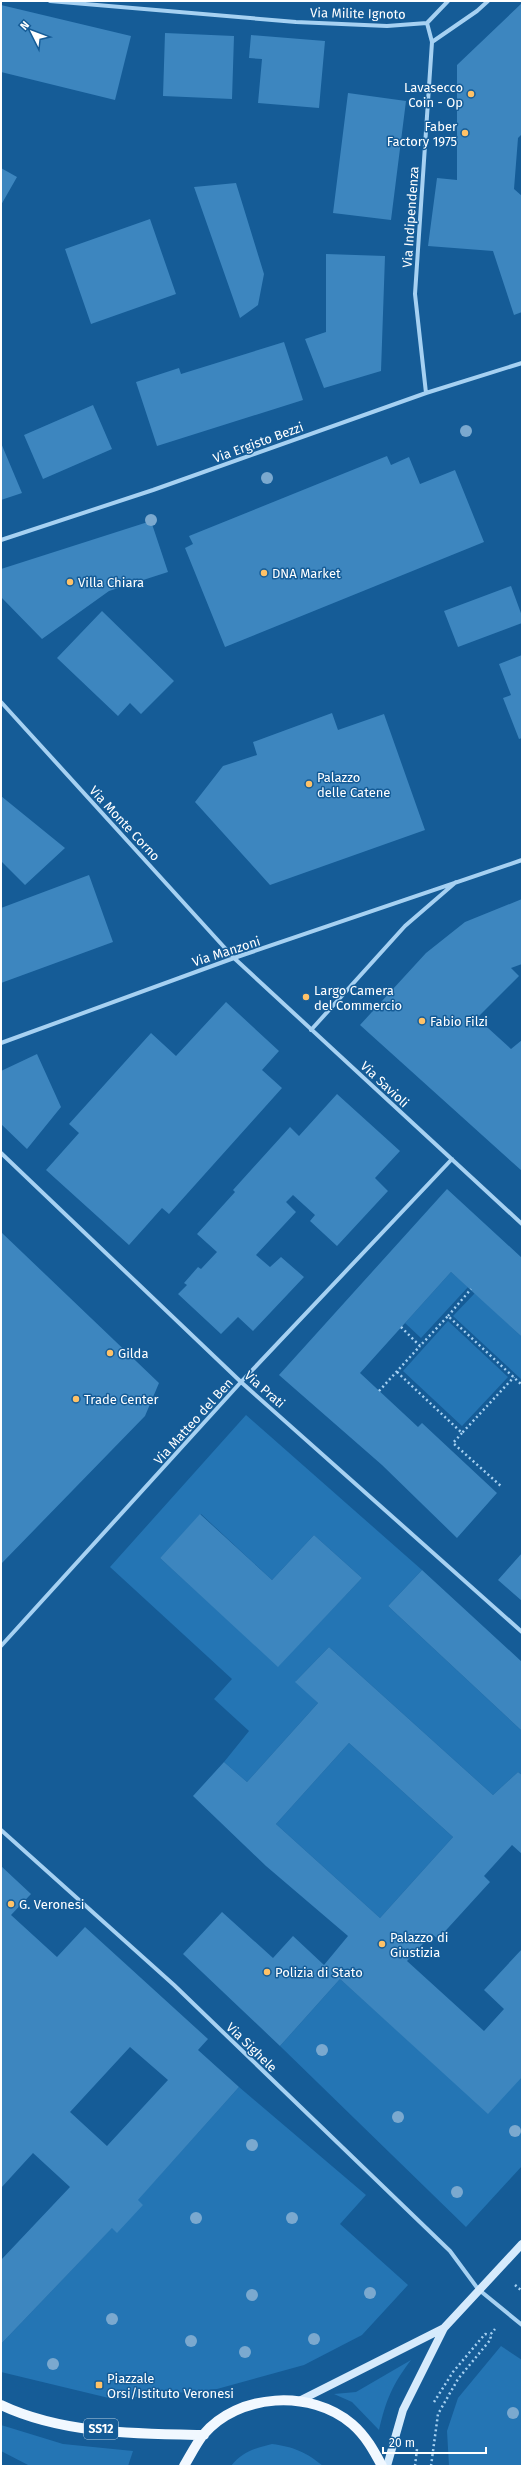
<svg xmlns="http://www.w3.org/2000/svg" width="523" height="2467" font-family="'Fira Sans',sans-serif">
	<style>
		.green { fill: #2475b4; fill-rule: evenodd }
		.building { fill: #3d86bf; fill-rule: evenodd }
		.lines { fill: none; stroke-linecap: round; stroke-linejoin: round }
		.path { stroke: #a6d1f2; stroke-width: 2.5; stroke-dasharray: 2 3; stroke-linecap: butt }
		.minor { stroke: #a6d1f2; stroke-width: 4 }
		.secondary { stroke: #d5eafc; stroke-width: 8 }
		.primary { stroke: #f1f8ff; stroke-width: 10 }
		.tree { fill: #7ba9cf }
		.poi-dot { fill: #ffc267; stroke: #155c97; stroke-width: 1.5 }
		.labels { text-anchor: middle; stroke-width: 3; stroke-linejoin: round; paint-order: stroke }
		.shield { fill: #155c97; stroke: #b9cee0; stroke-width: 1 }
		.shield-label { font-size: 12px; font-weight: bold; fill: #fff }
		.street-label { font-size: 13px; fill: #fff; stroke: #155c97 }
		.poi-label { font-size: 13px; fill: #fff; stroke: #155c97; text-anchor: start }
	</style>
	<rect width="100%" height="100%" fill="#155c97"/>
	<path class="green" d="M451,1272L468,1287L421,1338L405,1323Z
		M475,1293L522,1337V1380L453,1316Z
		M448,1321L508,1377L462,1426L403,1371Z
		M246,1415L422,1570L388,1606L522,1731V1775L518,1772L493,1795L329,1647L296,1681L318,1703L247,1782L224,1762L249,1731L214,1699L232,1679L110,1567ZM201,1514L272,1580L314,1535L362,1578L278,1666L160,1558Z
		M349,1743L453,1837L380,1918L276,1824Z
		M340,1979L442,2071L522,2077V2166L466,2227L280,2046Z
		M239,2087L366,2195L340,2224L408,2285L362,2335L304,2365L217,2389L113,2399L1,2372V2344L125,2214Z
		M501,2346L522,2360V2466H449L447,2431L458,2398Z
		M411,2360C392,2385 386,2400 379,2430L352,2402L334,2394L356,2392Z
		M1,2425L63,2444L133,2451L128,2466H30L1,2451Z
		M272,2444C294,2447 306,2452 323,2466H231C242,2452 256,2448 272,2444Z"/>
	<path class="building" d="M522,3V134L518,138L514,189L522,196V312L514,315L493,251L428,246L437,178L457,180V65Z
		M1,5L131,36L115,100L1,72Z
		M165,33L234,36L232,99L163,96Z
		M251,35L325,41L319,108L258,103L262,59L249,58Z
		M348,93L406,101L391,220L333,213Z
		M1,168L17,177L1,205Z
		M236,183L264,274L258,305L240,318L194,187Z
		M150,219L176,294L91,324L65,249Z
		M326,254L385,256L381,371L324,388L305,339L326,332Z
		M284,342L303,400L157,446L136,382L179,368L181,374Z
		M93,405L112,449L43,479L24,435Z
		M1,443L22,493L1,500Z
		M387,456L391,465L409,457L420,484L455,470L484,542L225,647L185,548L193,544L189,536Z
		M151,521L168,572L109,591L42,639L1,597V569Z
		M511,586L522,616V623L458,647L444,611Z
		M102,611L174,681L141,714L130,703L118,716L57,658Z
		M522,655V738L519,739L503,698L511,695L499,664Z
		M332,713L338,730L384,714L425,830L270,885L195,802L223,766L257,755L253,742Z
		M1,796L65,848L25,885L1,861Z
		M89,875L113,942L1,983V908Z
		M522,899V964L511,968L519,976L477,1018L511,1049L522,1040V1171L360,1025L426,953L465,922Z
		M226,1002L279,1051L262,1070L282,1088L169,1214L162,1208L129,1245L46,1170L79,1133L69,1124L151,1033L176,1056Z
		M37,1054L61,1107L27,1149L1,1124V1071Z
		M337,1094L400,1151L375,1178L388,1191L337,1246L310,1221L315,1215L293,1195L286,1202L296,1212L256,1255L270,1267L281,1257L304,1277L253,1331L238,1317L221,1334L178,1294L187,1285L184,1283L198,1267L201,1269L217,1252L197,1234L235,1192L233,1190L290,1127L299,1136Z
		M447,1189L522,1258V1337L451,1272L360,1373L418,1427L422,1423L497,1493L457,1538L382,1465L279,1375Z
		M1,1232L159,1383L145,1416L1,1564Z
		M200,1514L272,1580L314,1535L362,1578L278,1667L160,1558Z
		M522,1553V1601L498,1580Z
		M422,1570L522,1662V1731L388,1606Z
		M329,1647L493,1795L518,1772L522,1775V1854L512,1845L484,1876L490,1882L438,1939L432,1934L407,1961L484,2031L504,2009L484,1990L522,1949V2077L488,2114L340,1979L280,2046L183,1954L222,1912L273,1958L293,1936L324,1965L348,1936L266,1866L193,1796L224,1762L247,1782L318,1703L295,1682ZM349,1743L453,1837L380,1918L276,1824Z
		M1,1866L31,1894L11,1915L57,1957L85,1927L208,2039L198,2050L239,2087L138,2200L143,2205L117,2233L112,2228L1,2344V2260L70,2187L33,2153L1,2188ZM130,2047L168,2080L107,2146L70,2112Z"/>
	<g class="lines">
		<path class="path" d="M448,1316L471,1289
			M401,1327L420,1346L448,1316L522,1385
			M397,1372L462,1433L514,1377
			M379,1391L420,1346
			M462,1433L453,1443L502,1487
			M515,2285L522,2291
			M434,2402L453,2372L485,2334L490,2335
			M415,2466L417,2449
			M431,2466L438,2414L458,2379L491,2339L490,2335L495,2329"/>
		<path class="minor" d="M50,1L296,22L387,26L427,23
			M427,23L448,1
			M432,42L477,11L488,1
			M426,393L415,294L432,42L427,23
			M1,540L153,490L426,393L522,363
			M1,702L234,958L522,1224
			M311,1030L405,926L456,882
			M1,1043L234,958L522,860
			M1,1153L241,1382L522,1632
			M1,1646L241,1382L452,1159
			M1,1830L174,1985L450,2251L478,2289L522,2325"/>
		<path class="secondary" d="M299,2401L444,2328
			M387,2466L403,2410L444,2328L522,2244"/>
		<path class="primary" d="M1,2405C62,2434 137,2434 204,2435
			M184,2466C190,2456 196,2444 203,2435C238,2393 311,2389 352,2424C366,2436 374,2451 382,2466"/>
	</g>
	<g class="tree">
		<circle cx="466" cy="431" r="6"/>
		<circle cx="267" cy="478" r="6"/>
		<circle cx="151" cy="520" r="6"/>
		<circle cx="322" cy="2050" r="6"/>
		<circle cx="398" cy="2117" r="6"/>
		<circle cx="515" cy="2131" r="6"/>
		<circle cx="252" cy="2145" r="6"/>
		<circle cx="457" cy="2192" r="6"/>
		<circle cx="196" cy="2218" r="6"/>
		<circle cx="292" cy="2218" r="6"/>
		<circle cx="370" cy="2293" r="6"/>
		<circle cx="252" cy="2295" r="6"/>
		<circle cx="112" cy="2319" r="6"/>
		<circle cx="314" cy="2339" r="6"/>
		<circle cx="191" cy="2341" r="6"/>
		<circle cx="245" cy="2352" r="6"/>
		<circle cx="53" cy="2364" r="6"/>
		<circle cx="513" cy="2413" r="6"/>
	</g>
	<g class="poi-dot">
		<circle cx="471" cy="94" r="4"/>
		<circle cx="465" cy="133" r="4"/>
		<circle cx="264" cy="573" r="4"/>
		<circle cx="70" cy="582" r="4"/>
		<circle cx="309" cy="784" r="4"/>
		<circle cx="306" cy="997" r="4"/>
		<circle cx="422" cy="1021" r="4"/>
		<circle cx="110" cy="1353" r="4"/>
		<circle cx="76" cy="1399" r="4"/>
		<circle cx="11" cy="1904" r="4"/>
		<circle cx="382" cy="1944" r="4"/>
		<circle cx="267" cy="1972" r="4"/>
		<rect x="95" y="2381" width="8" height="8" rx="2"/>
	</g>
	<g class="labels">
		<rect class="shield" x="84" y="2419" width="34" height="20" rx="3"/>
		<g class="shield-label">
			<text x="101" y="2433">SS12</text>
		</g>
		<g class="street-label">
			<text transform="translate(358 13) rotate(1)" y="5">Via Milite Ignoto</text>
			<text transform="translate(410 217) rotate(-86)" y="5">Via Indipendenza</text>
			<text transform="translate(258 442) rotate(-20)" y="5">Via Ergisto Bezzi</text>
			<text transform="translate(125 823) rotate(47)" y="5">Via Monte Corno</text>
			<text transform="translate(226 951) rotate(-18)" y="5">Via Manzoni</text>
			<text transform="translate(385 1084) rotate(43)" y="5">Via Savioli</text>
			<text transform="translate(265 1389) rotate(41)" y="5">Via Prati</text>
			<text transform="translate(193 1421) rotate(-48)" y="5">Via Matteo del Ben</text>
			<text transform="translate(252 2047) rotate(44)" y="5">Via Sighele</text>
		</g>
		<g class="poi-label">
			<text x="463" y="92" text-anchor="end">Lavasecco<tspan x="463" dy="15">Coin - Op</tspan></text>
			<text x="457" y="131" text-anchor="end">Faber<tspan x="457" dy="15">Factory 1975</tspan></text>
			<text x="272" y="578">DNA Market</text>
			<text x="78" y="587">Villa Chiara</text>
			<text x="317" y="782">Palazzo<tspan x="317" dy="15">delle Catene</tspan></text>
			<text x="314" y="995">Largo Camera<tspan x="314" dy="15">del Commercio</tspan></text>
			<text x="430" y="1026">Fabio Filzi</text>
			<text x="118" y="1358">Gilda</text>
			<text x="84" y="1404">Trade Center</text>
			<text x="19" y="1909">G. Veronesi</text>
			<text x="390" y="1942">Palazzo di<tspan x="390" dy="15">Giustizia</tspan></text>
			<text x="275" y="1977">Polizia di Stato</text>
			<text x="107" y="2383">Piazzale<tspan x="107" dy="15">Orsi/Istituto Veronesi</tspan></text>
		</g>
	</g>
	<rect width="523" height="2467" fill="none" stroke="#ffffff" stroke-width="4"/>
	<g transform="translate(32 32) rotate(312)" stroke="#155c97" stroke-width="3" paint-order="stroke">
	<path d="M0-3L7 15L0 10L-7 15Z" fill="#ffffff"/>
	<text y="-6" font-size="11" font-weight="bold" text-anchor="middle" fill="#ffffff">N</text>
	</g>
	<path d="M383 2447v6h103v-6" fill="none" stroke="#ffffff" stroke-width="2"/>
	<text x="389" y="2447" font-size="12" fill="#ffffff" stroke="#155c97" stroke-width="3" paint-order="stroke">20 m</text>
</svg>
